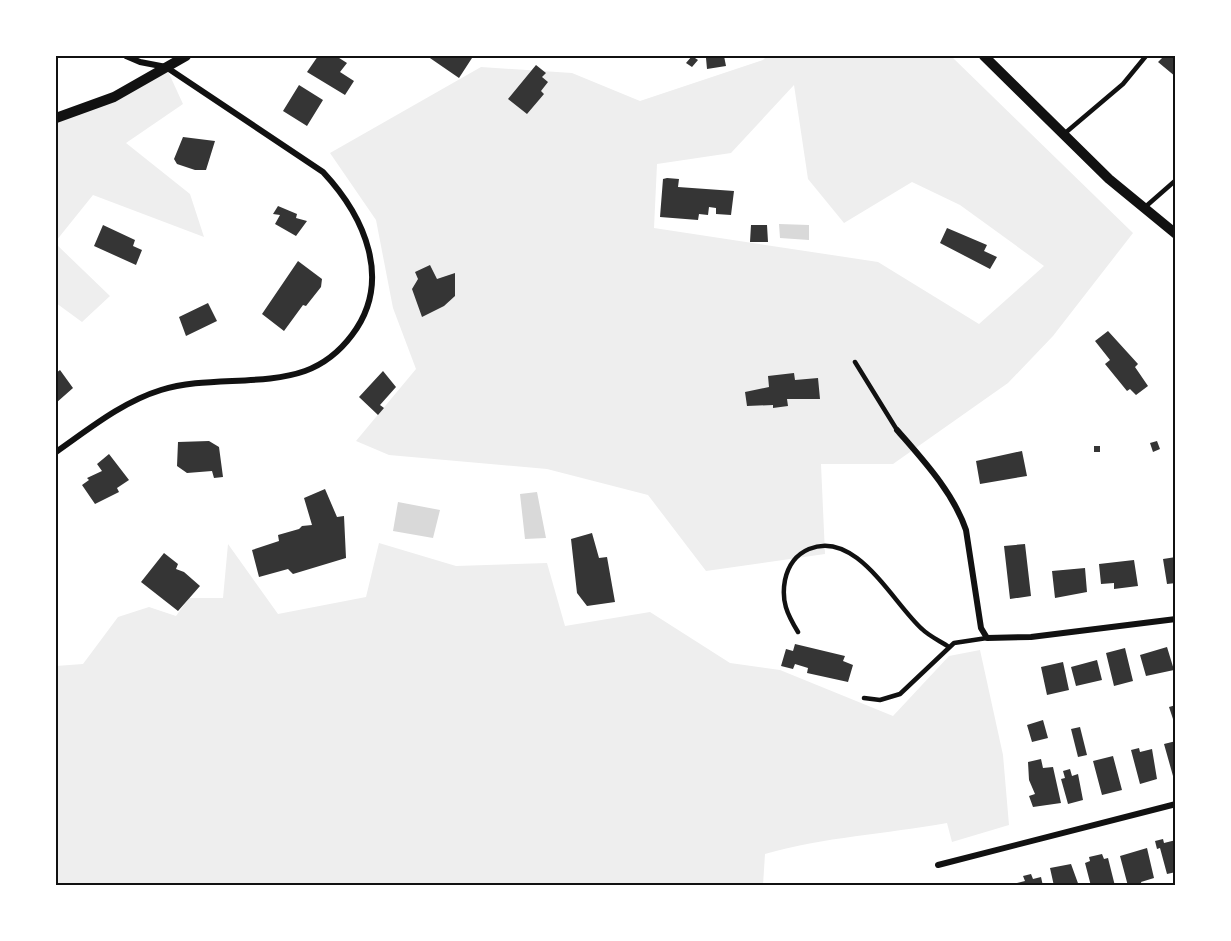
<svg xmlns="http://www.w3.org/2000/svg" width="1231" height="941" font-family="'IBM Plex Sans',sans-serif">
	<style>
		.green { fill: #eee; fill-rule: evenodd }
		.water { fill: #d9d9d9 }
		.building { fill: #353535 }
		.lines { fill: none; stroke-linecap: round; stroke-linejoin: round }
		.service { stroke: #111; stroke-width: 4.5 }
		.minor { stroke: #111; stroke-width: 6 }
		.tertiary { stroke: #111; stroke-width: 10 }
		.neatline { fill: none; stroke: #111; stroke-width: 2 }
	</style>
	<rect width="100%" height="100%" fill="#fff"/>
	<path class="green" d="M767,56H951L1133,233L1053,336L1008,383L893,464H821L825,554L706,571L648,495L547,469L389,455L356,441L416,369L393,308L376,220L330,153L481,67L572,73L640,101L763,60ZM794,85L808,179L844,223L912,182L960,205L1044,266L979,324L878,262L654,228L657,164L731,153Z
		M166,67L183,104L126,143L190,194L204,237L93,195L56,241V118Z
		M56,244L110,296L82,322L56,303Z
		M379,543L456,566L547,563L565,626L650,612L730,663L780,670L893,716L949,656L980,650L1003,755L1009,825L952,842L947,823C886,834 824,837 765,854L763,885L56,886V666L83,664L118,617L149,607L176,616L189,598H223L228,544L278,614L366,597Z"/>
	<path class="water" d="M779,224L809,225V240L780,238Z
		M537,492L546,538L525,539L520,494Z
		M398,502L440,510L433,538L393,531Z"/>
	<path class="building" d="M318,56H336L347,63L340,72L354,81L345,95L307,72Z
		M427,56H468L472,58L459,78Z
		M692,56L698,60L692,67L686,63Z
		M724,56L726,66L707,69L706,58Z
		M1164,56H1176V77L1158,62Z
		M536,65L546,73L542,77L548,82L541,91L544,94L527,114L508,99Z
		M299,85L323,100L307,126L283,111Z
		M183,137L215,141L206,170H195L177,164L174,159Z
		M667,178L679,179L678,187L734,191L731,215L716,214V208L709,207L708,215L699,214L698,220L660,217L663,179Z
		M278,206L297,214L296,218L307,221L296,236L275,224L280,215L273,214Z
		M103,225L135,240L133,246L142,250L136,265L94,246Z
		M751,225H767L768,242H750Z
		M947,228L987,245L984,251L997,257L990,269L940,243Z
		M298,261L322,279L321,287L306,306L303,305L284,331L262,314Z
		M430,265L437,279L455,273V296L444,306L422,317L412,289L418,279L415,272Z
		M208,303L217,321L186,336L179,317Z
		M1108,331L1138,364L1135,367L1148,386L1136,395L1130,389L1127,391L1105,364L1110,360L1095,341Z
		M60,370L73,388L56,403V373Z
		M383,371L396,387L380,405L384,408L378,415L359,397Z
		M794,373L795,380L818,378L820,399H787L788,406L773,408V405L747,406L745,392L769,387L768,376Z
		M209,441L219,447L223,477L214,478L212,471L187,473L177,466L178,442Z
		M1157,441L1160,449L1153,452L1150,443Z
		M1094,446H1100V452H1094Z
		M1022,451L1027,476L980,484L976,461Z
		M109,454L129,480L117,488L119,492L95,504L82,485L89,480L87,478L102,471L97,464Z
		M325,489L337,517L344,516L346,558L293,574L288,569L259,577L252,550L279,541L278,535L299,529L302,526L312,525L304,498Z
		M592,533L599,558L607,557L615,602L587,606L577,593L571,539Z
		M1025,544L1031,596L1010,599L1004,546Z
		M164,553L178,564L176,569L184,572L200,586L178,611L141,582Z
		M1176,557V583L1167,584L1163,559Z
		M1134,560L1138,586L1114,589V583L1101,584L1099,564Z
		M1085,568L1087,592L1055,598L1052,571Z
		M795,644L845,656L843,661L853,665L848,682L807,673L808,668L795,664L793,669L781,666L786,649L793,651Z
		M1167,647L1174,670L1146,676L1140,655Z
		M1125,648L1133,681L1114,686L1106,653Z
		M1097,660L1102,680L1076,686L1071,667Z
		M1063,662L1069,690L1047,695L1041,667Z
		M1176,705V725H1175L1169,707Z
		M1043,720L1048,738L1032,742L1027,725Z
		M1080,727L1087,755L1078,757L1071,729Z
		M1176,741V775L1173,776L1164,744Z
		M1139,748L1140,752L1152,749L1157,779L1140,784L1131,750Z
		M1113,756L1122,790L1102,795L1093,761Z
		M1041,759L1043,768L1053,767L1061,803L1033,807L1029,796L1035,794L1029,780L1028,762Z
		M1070,769L1072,776L1078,774L1083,800L1068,804L1061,779L1065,778L1063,771Z
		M1163,839L1164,843L1176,840V872L1167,874L1160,848L1157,849L1155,841Z
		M1147,848L1154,878L1141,882L1142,886H1128L1120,856Z
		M1102,854L1104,859L1108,858L1115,886H1091L1085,863L1090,861L1089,857Z
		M1071,864L1079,886H1054L1050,868Z
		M1031,874L1033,879L1041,877L1043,886H1017V883L1025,881L1023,876Z"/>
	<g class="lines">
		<path class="service" d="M1064,134L1123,84L1146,56
			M1144,208L1176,180
			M855,362L897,430
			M798,632C787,614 781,601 785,580C788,566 795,555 809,549C856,529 893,603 922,629C929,636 940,641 949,647
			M864,698L880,700L900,694L954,643L987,638"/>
		<path class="minor" d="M897,430C923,460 953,492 966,530L981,628L987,638L1031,637L1176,619
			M56,452C89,429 122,402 161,390C205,376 263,386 305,371C324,364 340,351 352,335C393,281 365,217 323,172L166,67L140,62L126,56
			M938,865L1176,804"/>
		<path class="tertiary" d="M984,56L1109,179L1176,234
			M56,118L114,97L186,56"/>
	</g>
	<rect width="1231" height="941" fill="none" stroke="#ffffff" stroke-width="114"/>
	<rect x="57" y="57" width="1117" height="827" class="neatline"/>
</svg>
